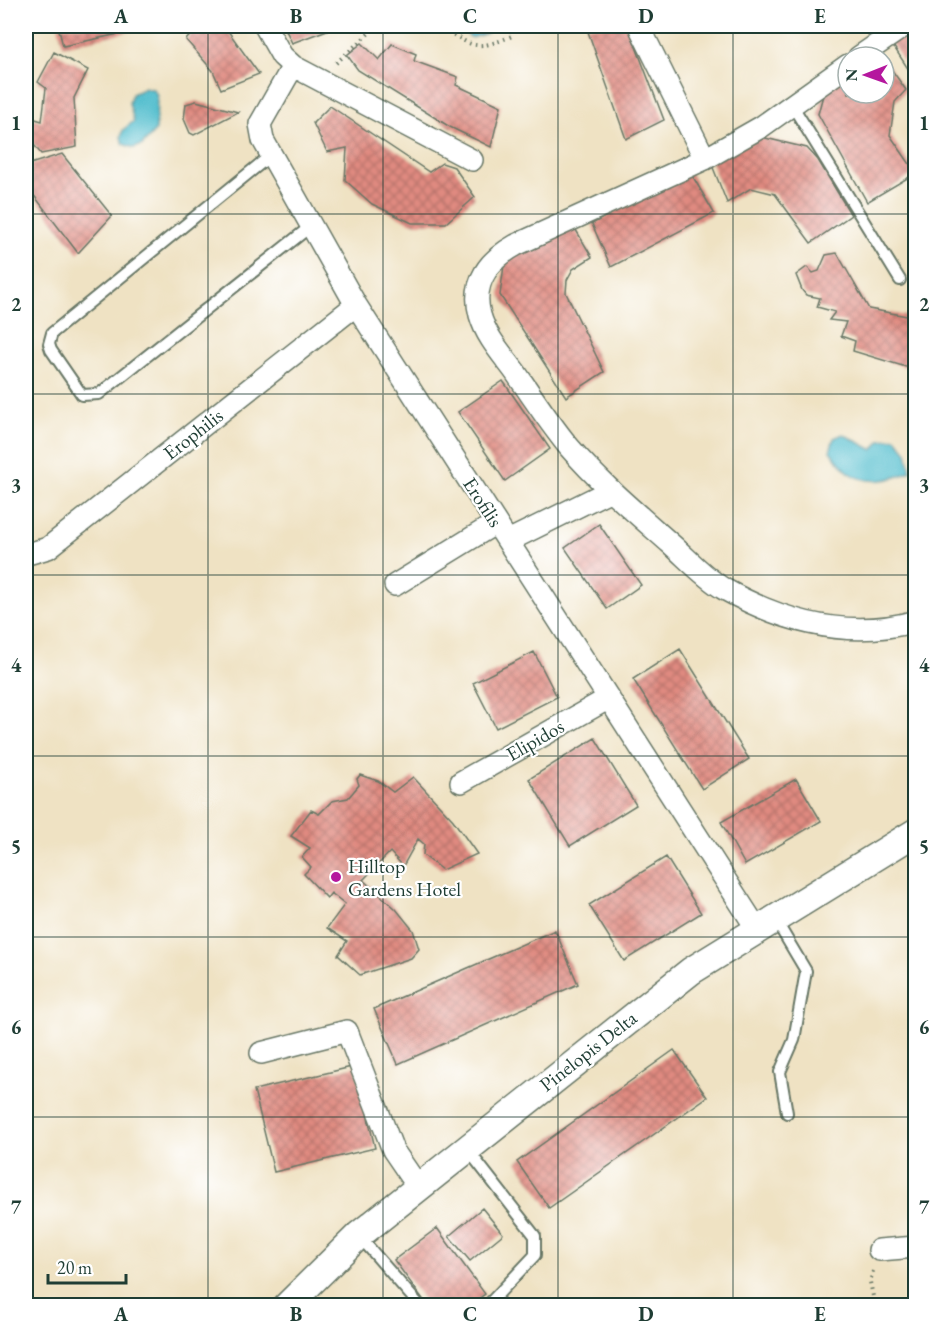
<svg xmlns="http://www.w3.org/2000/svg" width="941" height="1331" font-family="'EB Garamond',serif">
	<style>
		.water { fill: #53bece; stroke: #397e81; stroke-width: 1.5 }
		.building { fill: url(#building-cross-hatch) }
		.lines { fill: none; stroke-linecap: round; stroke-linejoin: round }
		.service-casing { stroke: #687766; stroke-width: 14 }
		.minor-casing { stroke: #687766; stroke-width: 24 }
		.tertiary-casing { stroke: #687766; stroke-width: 30 }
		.path { stroke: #687766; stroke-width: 4; stroke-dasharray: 1.5 4.5; stroke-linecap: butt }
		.service { stroke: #fff; stroke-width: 10 }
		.minor { stroke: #fff; stroke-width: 21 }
		.tertiary { stroke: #fff; stroke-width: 27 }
		.grid { fill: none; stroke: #1f3d34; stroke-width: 1.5; stroke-opacity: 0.55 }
		.poi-dot { fill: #b5179e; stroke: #fff; stroke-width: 2 }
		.labels { text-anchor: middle; stroke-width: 4.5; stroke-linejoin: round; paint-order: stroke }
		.street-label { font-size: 20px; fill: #1f3d34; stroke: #fff }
		.poi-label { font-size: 20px; fill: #1f3d34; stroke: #fff; text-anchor: start }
		.neatline { fill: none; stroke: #1f3d34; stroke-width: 2 }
		.grid-label { font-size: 20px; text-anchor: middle; font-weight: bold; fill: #1f3d34 }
	</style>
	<defs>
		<pattern id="building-cross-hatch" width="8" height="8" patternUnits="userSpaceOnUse" patternTransform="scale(1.5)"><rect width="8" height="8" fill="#e08a80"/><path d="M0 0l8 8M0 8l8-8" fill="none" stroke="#b5726a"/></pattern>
	</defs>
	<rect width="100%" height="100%" fill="#fff"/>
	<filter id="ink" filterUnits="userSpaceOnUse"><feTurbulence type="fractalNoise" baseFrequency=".0167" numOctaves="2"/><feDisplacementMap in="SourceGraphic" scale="12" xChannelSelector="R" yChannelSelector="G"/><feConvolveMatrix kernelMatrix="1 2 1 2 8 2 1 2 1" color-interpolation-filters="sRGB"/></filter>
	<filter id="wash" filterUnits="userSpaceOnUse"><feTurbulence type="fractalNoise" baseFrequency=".008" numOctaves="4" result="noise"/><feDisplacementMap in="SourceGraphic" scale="24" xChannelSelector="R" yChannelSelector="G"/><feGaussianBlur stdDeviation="1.35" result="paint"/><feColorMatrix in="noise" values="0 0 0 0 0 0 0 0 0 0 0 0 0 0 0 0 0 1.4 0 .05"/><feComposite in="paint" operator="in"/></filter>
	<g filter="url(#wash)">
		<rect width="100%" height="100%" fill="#efe2c3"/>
		<path class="water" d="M455,26H494L487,33L472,38Z
			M145,88L153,89L157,95L156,130L142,145L134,148L123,144L121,137L123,130L134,121L129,103L132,94Z
			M843,434L873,450L881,440L896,438L907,452L911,471C893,480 868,486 850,473C842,467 836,458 830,451L834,438Z"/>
		<g id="blocks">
			<path class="building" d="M58,26H155L63,46Z
				M198,26H235L228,31L259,74L221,89L213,71L186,40Z
				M284,26H338L292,43Z
				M586,26H628L664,120L626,139Z
				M913,26H916V81L890,41Z
				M362,43L379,60L392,44L416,54L414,61L458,77L456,85L501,106L491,147L450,127L358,70L347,55Z
				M54,52L88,70L74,98L77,147L41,154L30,140L32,118L42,121L46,88L38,82Z
				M884,59L906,90L895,102L890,135L916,173L867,202L818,114L827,80L848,65V93H884Z
				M196,101L238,112L194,135L190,133L184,119L186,104Z
				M330,106L429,172L442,163L454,167L475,197L446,223H412L372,204L345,180L347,148L327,152L313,123Z
				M761,137L807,148L818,160L851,215L811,243L775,194L751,188L727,203L710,160Z
				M62,154L112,216L78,253L26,185L31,178L30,164Z
				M689,170L714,213L611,267L592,224Z
				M570,220L592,257L573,269L567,280L566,293L604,372L566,397L500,295L506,251Z
				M837,253L869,309L907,316L916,327V370L853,351L855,341L841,336L846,322L829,320L835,312L817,307L820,298L806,295L802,290L796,275L807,267L813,273L819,271L826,255Z
				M503,381L550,449L505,481L458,412Z
				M599,524L641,585L607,609L565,548Z
				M680,649L749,759L702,789L633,679Z
				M534,652L557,697L496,728L473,683Z
				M595,738L636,805L570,846L529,779Z
				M360,775L378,781L393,792L413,777L453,820L477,854L442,870L423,855L424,844L418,839L403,866L390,852L363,880L396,909L413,930L419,949L411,958L360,975L338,955L347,941L327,928L345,904L331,893L327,898L304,874L311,867L302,857L310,848L291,836L311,810L319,814L332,801L348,798L359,785L357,779Z
				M796,779L821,821L745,865L721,822Z
				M666,857L701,913L624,961L589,905Z
				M555,930L578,984L398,1064L374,1009Z
				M674,1050L707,1097L549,1208L517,1162Z
				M356,1066L375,1148L274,1172L254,1090Z
				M482,1208L503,1234L470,1261L449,1236Z
				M437,1228L485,1294L469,1306H428L394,1260Z"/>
		</g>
	</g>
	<g filter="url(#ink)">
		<use href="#blocks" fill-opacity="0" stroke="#687766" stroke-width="1.5"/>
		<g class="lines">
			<g class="service-casing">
				<path id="service" d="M792,105L900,280
					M271,155L52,333L49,344L51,350L82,395L99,394L311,226
					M775,919L806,971L794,1040L780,1072L787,1113
					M468,1150L535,1236V1255L487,1306
					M359,1236L420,1306"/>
			</g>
			<g class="minor-casing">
				<path id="minor" d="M265,26L282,56L293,66L472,160
					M639,26L705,159
					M859,57L904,26
					M848,65L761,127L705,159L516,245C489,260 471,282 480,315C486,337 503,355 516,373C533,398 550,424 569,447C600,483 636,513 671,544C688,559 705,578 724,589C783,622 849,640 916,621
					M293,66L260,124L263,140L356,305L757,929
					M508,541L611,490
					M26,551L31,553L48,548L356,305
					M395,585L496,523
					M461,782L609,698
					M261,1053L347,1031L393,1150L419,1188
					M879,1250L916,1247"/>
			</g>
			<g class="tertiary-casing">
				<path id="tertiary" d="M287,1306L359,1235L691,971L916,832"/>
			</g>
			<path class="path" d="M431,26C472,37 463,57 512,36L513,26
				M336,63L377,26
				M873,1271L870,1282L875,1306"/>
			<use href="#service" class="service"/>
			<use href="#minor" class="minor"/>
			<use href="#tertiary" class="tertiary"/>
		</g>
	</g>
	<path class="grid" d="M208,26V1306M383,26V1306M558,26V1306M733,26V1306M26,214H916M26,394H916M26,575H916M26,756H916M26,937H916M26,1117H916"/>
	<circle class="poi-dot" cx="336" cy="877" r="6"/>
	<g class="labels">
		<g class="street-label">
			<text transform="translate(193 434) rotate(-38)" y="7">Erophilis</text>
			<text transform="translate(483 502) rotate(57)" y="7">Erofilis</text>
			<text transform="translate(535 740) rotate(-30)" y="7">Elipidos</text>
			<text transform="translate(588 1051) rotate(-38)" y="7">Pinelopis Delta</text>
		</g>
		<g class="poi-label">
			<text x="348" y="873">Hilltop<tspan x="348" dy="23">Gardens Hotel</tspan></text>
		</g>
	</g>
	<rect width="941" height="1331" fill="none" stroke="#fff" stroke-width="66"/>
	<g transform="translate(866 75) rotate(269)"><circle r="28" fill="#ffffff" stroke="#a5b1ae" stroke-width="1.5"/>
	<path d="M0-4.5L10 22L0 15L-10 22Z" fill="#b5179e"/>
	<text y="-9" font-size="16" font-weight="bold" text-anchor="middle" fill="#1f3d34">N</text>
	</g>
	<path d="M48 1274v9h78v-9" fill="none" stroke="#1f3d34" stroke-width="3"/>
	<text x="57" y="1274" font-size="18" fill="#1f3d34" stroke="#ffffff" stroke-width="4.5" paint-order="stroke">20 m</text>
	<rect x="33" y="33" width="875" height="1265" class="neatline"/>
	<g class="grid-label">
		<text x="121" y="23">A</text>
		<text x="296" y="23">B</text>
		<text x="470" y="23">C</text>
		<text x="646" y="23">D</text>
		<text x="820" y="23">E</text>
		<text x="16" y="130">1</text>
		<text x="924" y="130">1</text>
		<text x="16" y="311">2</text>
		<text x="924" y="311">2</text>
		<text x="16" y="492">3</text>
		<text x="924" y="492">3</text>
		<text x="16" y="672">4</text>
		<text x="924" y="672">4</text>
		<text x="16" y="853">5</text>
		<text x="924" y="853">5</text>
		<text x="16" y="1034">6</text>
		<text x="924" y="1034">6</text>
		<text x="16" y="1214">7</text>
		<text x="924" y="1214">7</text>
		<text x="121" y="1321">A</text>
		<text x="296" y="1321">B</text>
		<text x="470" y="1321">C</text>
		<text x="646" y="1321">D</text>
		<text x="820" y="1321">E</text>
	</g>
</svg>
